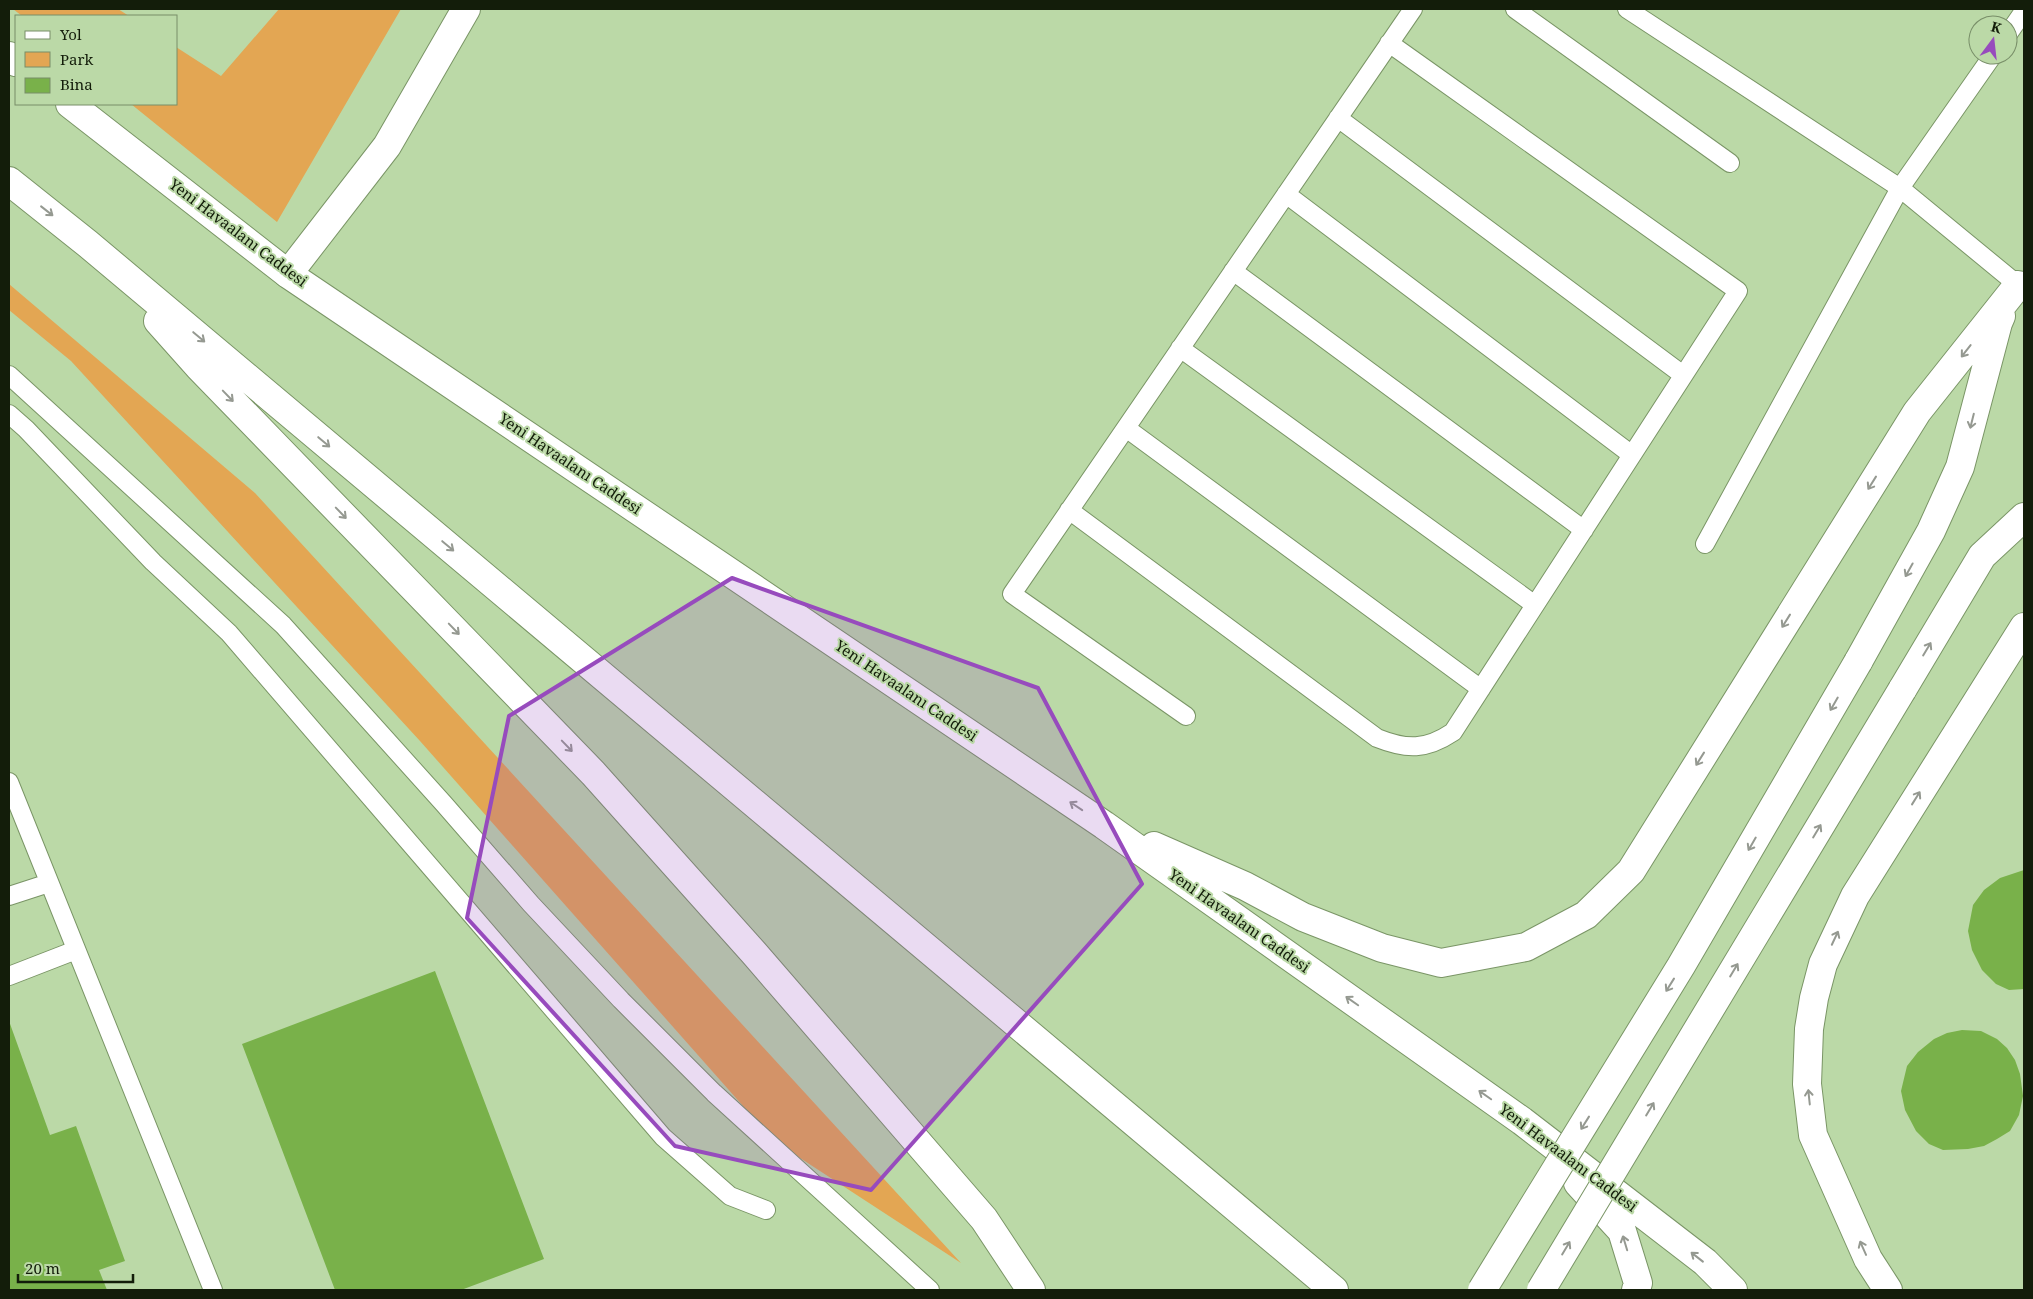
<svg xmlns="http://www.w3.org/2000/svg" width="2033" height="1299" font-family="'Noto Serif',serif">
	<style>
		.green { fill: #e3a653 }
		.building { fill: #79b14a }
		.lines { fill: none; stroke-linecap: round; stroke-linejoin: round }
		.service-casing { stroke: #7a9566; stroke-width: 20 }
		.minor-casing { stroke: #7a9566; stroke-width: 30 }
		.primary-casing { stroke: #7a9566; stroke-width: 30 }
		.service { stroke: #fff; stroke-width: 18 }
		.minor { stroke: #fff; stroke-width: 28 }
		.primary { stroke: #fff; stroke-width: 28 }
		.primary-bridge-casing { stroke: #7a9566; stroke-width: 30; stroke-linecap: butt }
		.primary-bridge { stroke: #fff; stroke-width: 28 }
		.oneway { stroke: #959991 }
		.marked { fill: #974bbd; fill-opacity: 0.2; stroke: #974bbd; stroke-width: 4; stroke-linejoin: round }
		.labels { text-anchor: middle; stroke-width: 4; stroke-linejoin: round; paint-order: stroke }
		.street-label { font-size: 15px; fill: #131d0a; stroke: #bbd9a7 }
	</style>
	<rect width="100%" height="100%" fill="#bbd9a7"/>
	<path class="green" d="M13,9H118L129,16H22Z
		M279,9H401L277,222L131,104H176V47L221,76Z
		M9,284L255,493L961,1263L774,1141L420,741L71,361L9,310Z"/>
	<path class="building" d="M2024,870V989L2009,990L1996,984L1982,970L1972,950L1968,931L1973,905L1984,890L2000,878Z
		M435,971L544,1259L461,1290H335L242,1044Z
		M9,1021L50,1135L76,1126L125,1261L99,1270L107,1290H9Z
		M1962,1030L1981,1031L1997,1039L2007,1048L2015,1060L2020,1074L2023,1096L2019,1115L2010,1131L1997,1139L1984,1146L1968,1149L1943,1150L1929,1144L1916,1131L1905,1110L1901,1091L1907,1066L1918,1052L1934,1039L1947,1033Z"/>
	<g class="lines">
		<g class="service-casing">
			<path id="service" d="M1515,9L1730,163
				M1627,9L1900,188L2018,285
				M2008,34L2024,11
				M1338,118L1683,375
				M1286,194L1632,455
				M1233,271L1584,530
				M1180,348L1535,605
				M9,375L283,625L444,804L531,904L621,1000L714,1093L930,1290
				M9,414L26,429L153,562L229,633L663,1137L730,1196L766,1210
				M1126,428L1481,689
				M1069,510L1377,738C1407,750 1426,750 1453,732L1738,291L1389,43
				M1705,544L1900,188L1993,55
				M1186,716L1012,594L1413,9
				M9,782L213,1290
				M9,896L49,883
				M9,976L76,950"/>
		</g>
		<g class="minor-casing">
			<path id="minor" d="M288,274L387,146L466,9"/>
		</g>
		<g class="primary-casing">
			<path id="primary" d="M9,56L16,62
				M70,104L288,274L1104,825L1522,1121L1705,1262L1733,1290
				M9,181L88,244L1334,1290
				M158,321L199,367L593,773L754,953L984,1219L1031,1290
				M1858,662L1931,531L1960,467L1998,323L2001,316
				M1902,690L1982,556L2024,517
				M1154,846L1245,886L1303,917L1382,948L1441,963L1526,947L1586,915L1631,871L1917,412L2018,285
				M1578,1183L1622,1231L1638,1283L1636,1290
				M1888,1290L1868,1259L1813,1135L1807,1084L1809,1029L1814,998L1823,964L1855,896L2024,627"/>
		</g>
		<use href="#service" class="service"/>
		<use href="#minor" class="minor"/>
		<use href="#primary" class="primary"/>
		<g class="primary-bridge-casing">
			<path id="primary-bridge" d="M1482,1290L1681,966L1858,662
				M1541,1290L1902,690"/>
		</g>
		<use href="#primary-bridge" class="primary-bridge"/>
	</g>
	<defs><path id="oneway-shaft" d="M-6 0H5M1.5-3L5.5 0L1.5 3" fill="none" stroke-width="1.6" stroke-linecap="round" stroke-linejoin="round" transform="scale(1.25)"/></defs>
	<g class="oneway">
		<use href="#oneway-shaft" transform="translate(47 211) rotate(38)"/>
		<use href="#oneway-shaft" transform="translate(199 337) rotate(40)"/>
		<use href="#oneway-shaft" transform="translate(1966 351) rotate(128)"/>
		<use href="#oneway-shaft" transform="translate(228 396) rotate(46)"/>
		<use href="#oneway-shaft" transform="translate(1972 421) rotate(104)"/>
		<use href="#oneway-shaft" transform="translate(324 442) rotate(40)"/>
		<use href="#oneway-shaft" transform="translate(1872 483) rotate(122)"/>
		<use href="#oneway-shaft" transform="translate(341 513) rotate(46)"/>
		<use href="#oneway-shaft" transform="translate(448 546) rotate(40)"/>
		<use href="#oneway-shaft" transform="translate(1909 570) rotate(119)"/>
		<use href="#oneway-shaft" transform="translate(1786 621) rotate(122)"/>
		<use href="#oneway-shaft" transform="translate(454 629) rotate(46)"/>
		<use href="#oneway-shaft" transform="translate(1927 649) rotate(-59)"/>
		<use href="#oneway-shaft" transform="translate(1834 704) rotate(120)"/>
		<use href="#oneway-shaft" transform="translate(567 746) rotate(46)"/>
		<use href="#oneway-shaft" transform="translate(1700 759) rotate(122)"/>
		<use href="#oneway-shaft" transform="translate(1916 798) rotate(-58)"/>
		<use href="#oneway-shaft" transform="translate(1076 806) rotate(-146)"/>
		<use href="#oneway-shaft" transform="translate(1817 831) rotate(-59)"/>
		<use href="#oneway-shaft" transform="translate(1752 844) rotate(120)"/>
		<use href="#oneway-shaft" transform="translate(1835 938) rotate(-65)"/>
		<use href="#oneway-shaft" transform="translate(1734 970) rotate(-59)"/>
		<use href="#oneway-shaft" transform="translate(1670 985) rotate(122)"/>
		<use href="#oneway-shaft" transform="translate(1352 1001) rotate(-145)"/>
		<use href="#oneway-shaft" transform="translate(1485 1095) rotate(-145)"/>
		<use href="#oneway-shaft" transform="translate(1809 1097) rotate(-96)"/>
		<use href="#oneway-shaft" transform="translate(1650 1109) rotate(-59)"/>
		<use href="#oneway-shaft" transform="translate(1585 1123) rotate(122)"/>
		<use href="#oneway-shaft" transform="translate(1625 1243) rotate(-107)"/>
		<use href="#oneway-shaft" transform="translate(1566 1248) rotate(-59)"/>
		<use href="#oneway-shaft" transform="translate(1863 1248) rotate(-114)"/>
		<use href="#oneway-shaft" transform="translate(1697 1257) rotate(-142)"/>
	</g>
	<path class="marked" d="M732,578L1038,688L1142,884L871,1190L675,1146L467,918L509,716Z"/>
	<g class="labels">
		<g class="street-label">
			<text transform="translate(238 233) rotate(37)" y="5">Yeni Havaalanı Caddesi</text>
			<text transform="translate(570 464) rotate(34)" y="5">Yeni Havaalanı Caddesi</text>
			<text transform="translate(906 691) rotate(34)" y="5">Yeni Havaalanı Caddesi</text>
			<text transform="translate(1239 921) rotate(35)" y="5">Yeni Havaalanı Caddesi</text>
			<text transform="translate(1568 1158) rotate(37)" y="5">Yeni Havaalanı Caddesi</text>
		</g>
	</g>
	<rect width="2033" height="1299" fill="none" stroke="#131d0a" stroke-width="20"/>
	<rect x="15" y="15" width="162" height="90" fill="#bbd9a7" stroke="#788e68"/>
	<rect x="25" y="31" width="25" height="8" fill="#ffffff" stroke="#788e68"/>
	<text x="60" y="40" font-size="15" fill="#131d0a">Yol</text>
	<rect x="25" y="52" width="25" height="15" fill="#e3a653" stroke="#788e68"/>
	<text x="60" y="65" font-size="15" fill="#131d0a">Park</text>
	<rect x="25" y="78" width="25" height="15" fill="#79b14a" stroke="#788e68"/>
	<text x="60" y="90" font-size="15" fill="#131d0a">Bina</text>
	<g transform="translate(1993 40) rotate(15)"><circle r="24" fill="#bbd9a7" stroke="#788e68"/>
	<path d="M0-4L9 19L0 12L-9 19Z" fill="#974bbd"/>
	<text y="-8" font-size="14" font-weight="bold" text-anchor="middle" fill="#131d0a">K</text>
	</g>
	<path d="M18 1274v8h115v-8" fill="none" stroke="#131d0a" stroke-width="2.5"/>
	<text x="25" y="1274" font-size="15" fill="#131d0a" stroke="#bbd9a7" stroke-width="4" paint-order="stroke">20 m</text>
</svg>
